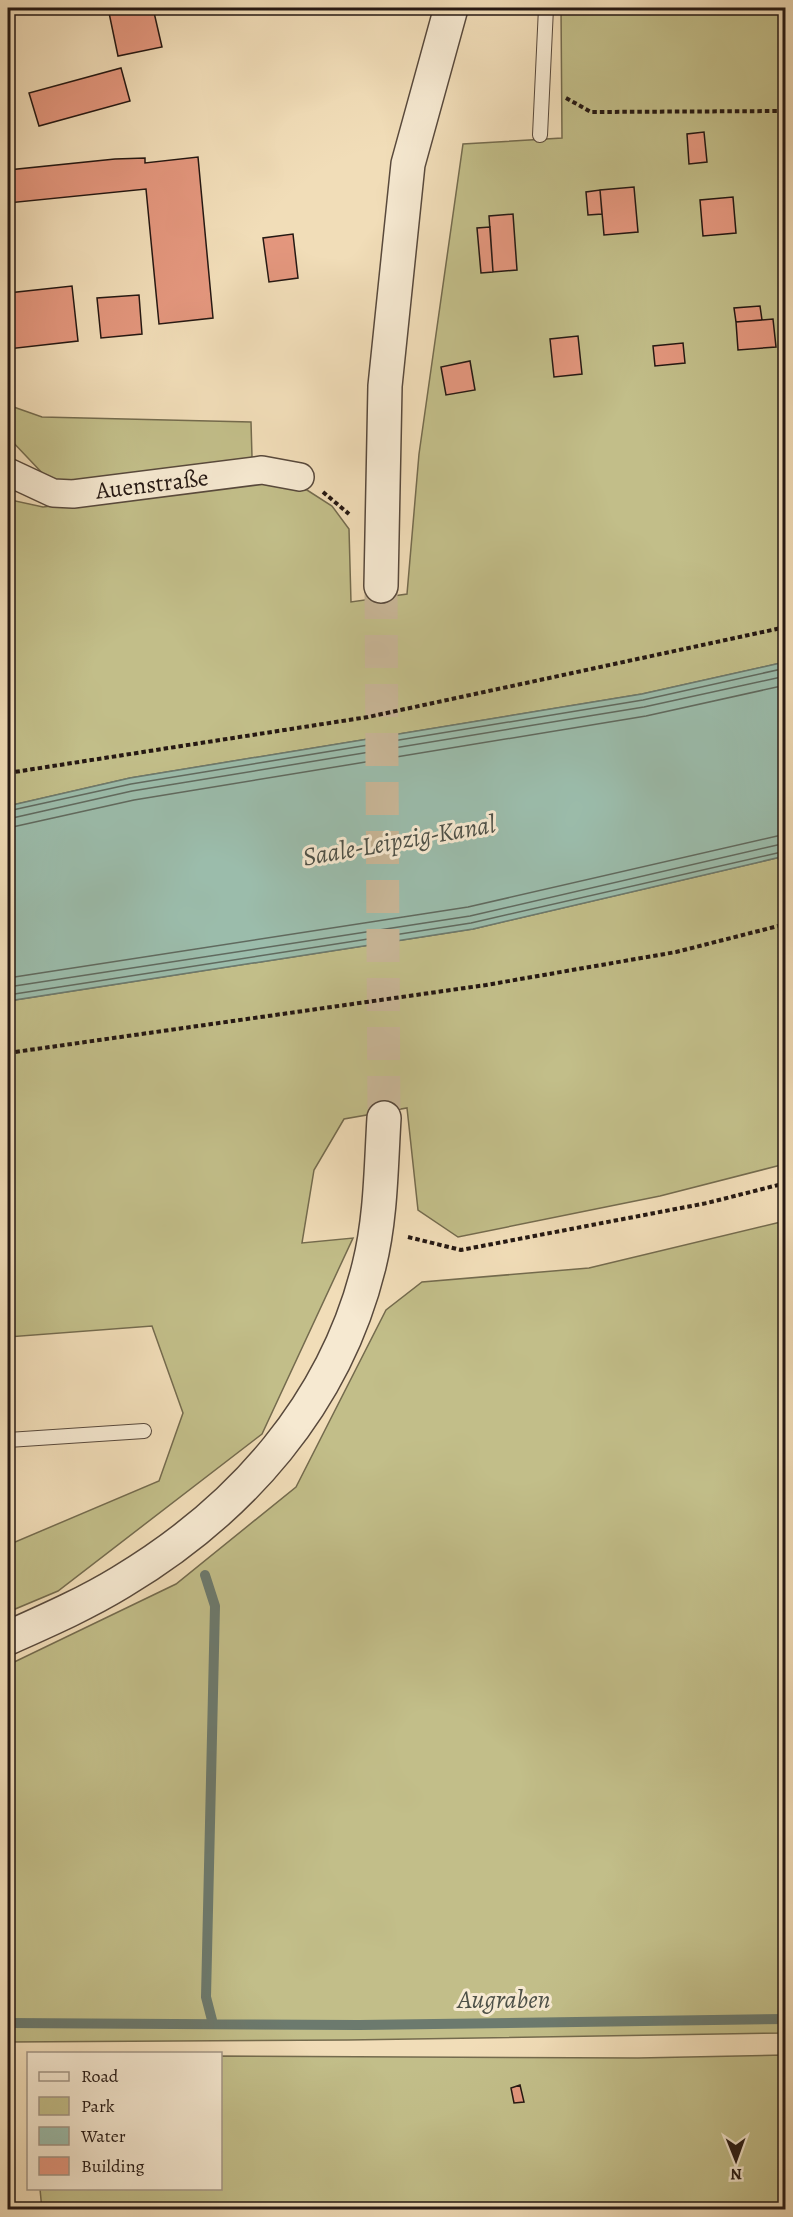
<svg xmlns="http://www.w3.org/2000/svg" width="793" height="2217" font-family="Alegreya,serif">
	<style>
		.green { fill: #c2be89; stroke: #746b4e; stroke-width: 1.5 }
		.water { fill: #9bbcab; stroke: #6c7a6e; stroke-width: 1.5 }
		.lines { fill: none; stroke-linecap: round; stroke-linejoin: round }
		.shore { stroke: #606a5f; stroke-width: 1.5 }
		.stream { stroke: #6c7a6e; stroke-width: 10 }
		.building { fill: #e4977e; stroke: #251813; stroke-width: 1.5 }
		.tertiary-tunnel { stroke: #c8b697; stroke-width: 33; stroke-dasharray: 33 16; stroke-linecap: butt }
		.service-casing { stroke: #58493c; stroke-width: 16 }
		.minor-casing { stroke: #58493c; stroke-width: 30 }
		.tertiary-casing { stroke: #58493c; stroke-width: 36 }
		.path { stroke: #251813; stroke-width: 4; stroke-dasharray: 4.5 3; stroke-linecap: butt }
		.service { stroke: #f6e9d1; stroke-width: 14 }
		.minor { stroke: #f6e9d1; stroke-width: 27 }
		.tertiary { stroke: #f6e9d1; stroke-width: 33 }
		.labels { text-anchor: middle; stroke-width: 6; stroke-linejoin: round; paint-order: stroke }
		.street-label { font-size: 24px; fill: #251813; stroke: #f6e9d1 }
		.water-label { font-size: 26px; font-style: italic; fill: #4e5148; stroke: #f6e9d1 }
	</style>
	<rect width="100%" height="100%" fill="#f1ddb8"/>
	<filter id="stains"><feTurbulence type="fractalNoise" baseFrequency=".00333" numOctaves="4"/><feColorMatrix values="0 0 0 0 .2 0 0 0 0 .09 0 0 0 0 .02 0 0 0 .5 -.17"/></filter>
	<radialGradient id="worn" r=".72"><stop offset=".6" stop-color="#630" stop-opacity="0"/><stop offset="1" stop-color="#630" stop-opacity=".3"/></radialGradient>
	<path class="green" d="M561,8H785V662L642,694L130,778L8,806V504L11,500L43,507L271,480L307,490L332,506L349,529L351,602L407,594L419,454L463,144L562,138Z
		M8,405L42,417L251,422L252,457L245,461L77,485L47,478L8,437Z
		M785,856V1164L660,1196L458,1237L418,1210L407,1108L344,1119L314,1170L302,1243L353,1238L262,1434L58,1591L8,1612V1545L159,1481L183,1413L152,1326L8,1337V1001L473,929Z
		M785,1221V2033L348,2040L8,2042V1665L176,1584L296,1487L386,1310L422,1282L589,1268Z
		M785,2055V2209L42,2210L40,2189L220,2188L221,2056L638,2058Z"/>
	<path class="water" d="M785,662V856L473,929L8,1001V806L130,778L642,694Z"/>
	<g class="lines">
		<path class="shore" d="M8,811L131,784L643,700L786,668
			M8,819L132,791L644,707L786,676
			M8,828L134,800L646,716L786,685
			M8,978L468,907L786,834
			M8,987L470,916L786,843
			M8,995L471,923L786,851"/>
		<path class="stream" d="M205,1575L215,1606L206,1997L213,2024
			M8,2023L359,2025L786,2019"/>
	</g>
	<path class="building" d="M108,8H153L162,47L118,56Z
		M121,68L130,101L39,126L29,93Z
		M704,132L707,162L689,164L687,134Z
		M198,157L213,318L159,324L146,189L8,203V170L115,159L145,158V163Z
		M634,187L638,232L604,235L600,190Z
		M600,190L602,214L588,215L586,192Z
		M733,197L736,233L703,236L700,200Z
		M513,214L517,270L493,272L489,216Z
		M490,227L493,272L481,273L477,228Z
		M293,234L298,278L269,282L263,238Z
		M72,286L78,341L8,349V293Z
		M139,295L142,334L101,338L97,298Z
		M760,306L762,320L736,322L734,308Z
		M773,319L776,347L738,350L736,322Z
		M578,336L582,374L554,377L550,339Z
		M683,343L685,363L655,366L653,346Z
		M470,361L475,390L446,395L441,367Z
		M520,2085L524,2102L514,2103L511,2088Z"/>
	<g class="lines">
		<path class="tertiary-tunnel" d="M381,586L384,1118"/>
		<g class="service-casing">
			<path id="service" d="M540,135L546,8
				M8,1440L144,1431"/>
		</g>
		<g class="minor-casing">
			<path id="minor" d="M8,472L53,493L73,494L262,470L300,477"/>
		</g>
		<g class="tertiary-casing">
			<path id="tertiary" d="M381,586L385,386L408,164L451,8
				M8,1638C46,1621 85,1604 121,1582C241,1510 335,1404 369,1266C381,1218 381,1167 384,1118"/>
		</g>
		<path class="path" d="M566,98L591,112L786,111
			M323,492L349,514
			M8,773L368,717L786,627
			M8,1053L486,985L676,952L786,924
			M408,1237L461,1250L707,1203L786,1183"/>
		<use href="#service" class="service"/>
		<use href="#minor" class="minor"/>
		<use href="#tertiary" class="tertiary"/>
	</g>
	<g class="labels">
		<g class="street-label">
			<text transform="translate(152 484) rotate(-7)" y="8">Auenstraße</text>
		</g>
		<g class="water-label">
			<text transform="translate(399 840) rotate(-10)" y="9">Saale-Leipzig-Kanal</text>
			<text x="504" y="2008">Augraben</text>
		</g>
	</g>
	<rect width="793" height="2217" fill="none" stroke="#f1ddb8" stroke-width="30"/>
	<rect x="9" y="9" width="775" height="2199" fill="none" stroke="#251813" stroke-width="3"/>
	<rect x="15" y="15" width="763" height="2187" fill="none" stroke="#251813" stroke-width="1.5"/>
	<rect x="27" y="2052" width="195" height="138" fill="#f6e9d1" stroke="#a29585" stroke-width="1.5"/>
	<rect x="39" y="2072" width="30" height="9" fill="#f6e9d1" stroke="#a29585" stroke-width="1.5"/>
	<text x="81" y="2082" font-size="18" fill="#251813">Road</text>
	<rect x="39" y="2097" width="30" height="18" fill="#c2be89" stroke="#a29585" stroke-width="1.5"/>
	<text x="81" y="2112" font-size="18" fill="#251813">Park</text>
	<rect x="39" y="2127" width="30" height="18" fill="#9bbcab" stroke="#a29585" stroke-width="1.5"/>
	<text x="81" y="2142" font-size="18" fill="#251813">Water</text>
	<rect x="39" y="2157" width="30" height="18" fill="#e4977e" stroke="#a29585" stroke-width="1.5"/>
	<text x="81" y="2172" font-size="18" fill="#251813">Building</text>
	<g transform="translate(736 2160) rotate(179)" stroke="#f6e9d1" stroke-width="4.5" paint-order="stroke">
	<path d="M0-4.5L10 22L0 15L-10 22Z" fill="#251813"/>
	<text y="-9" font-size="16" font-weight="bold" text-anchor="middle" fill="#251813">N</text>
	</g>
	<rect width="100%" height="100%" filter="url(#stains)"/>
	<rect width="100%" height="100%" fill="url(#worn)"/>
</svg>
